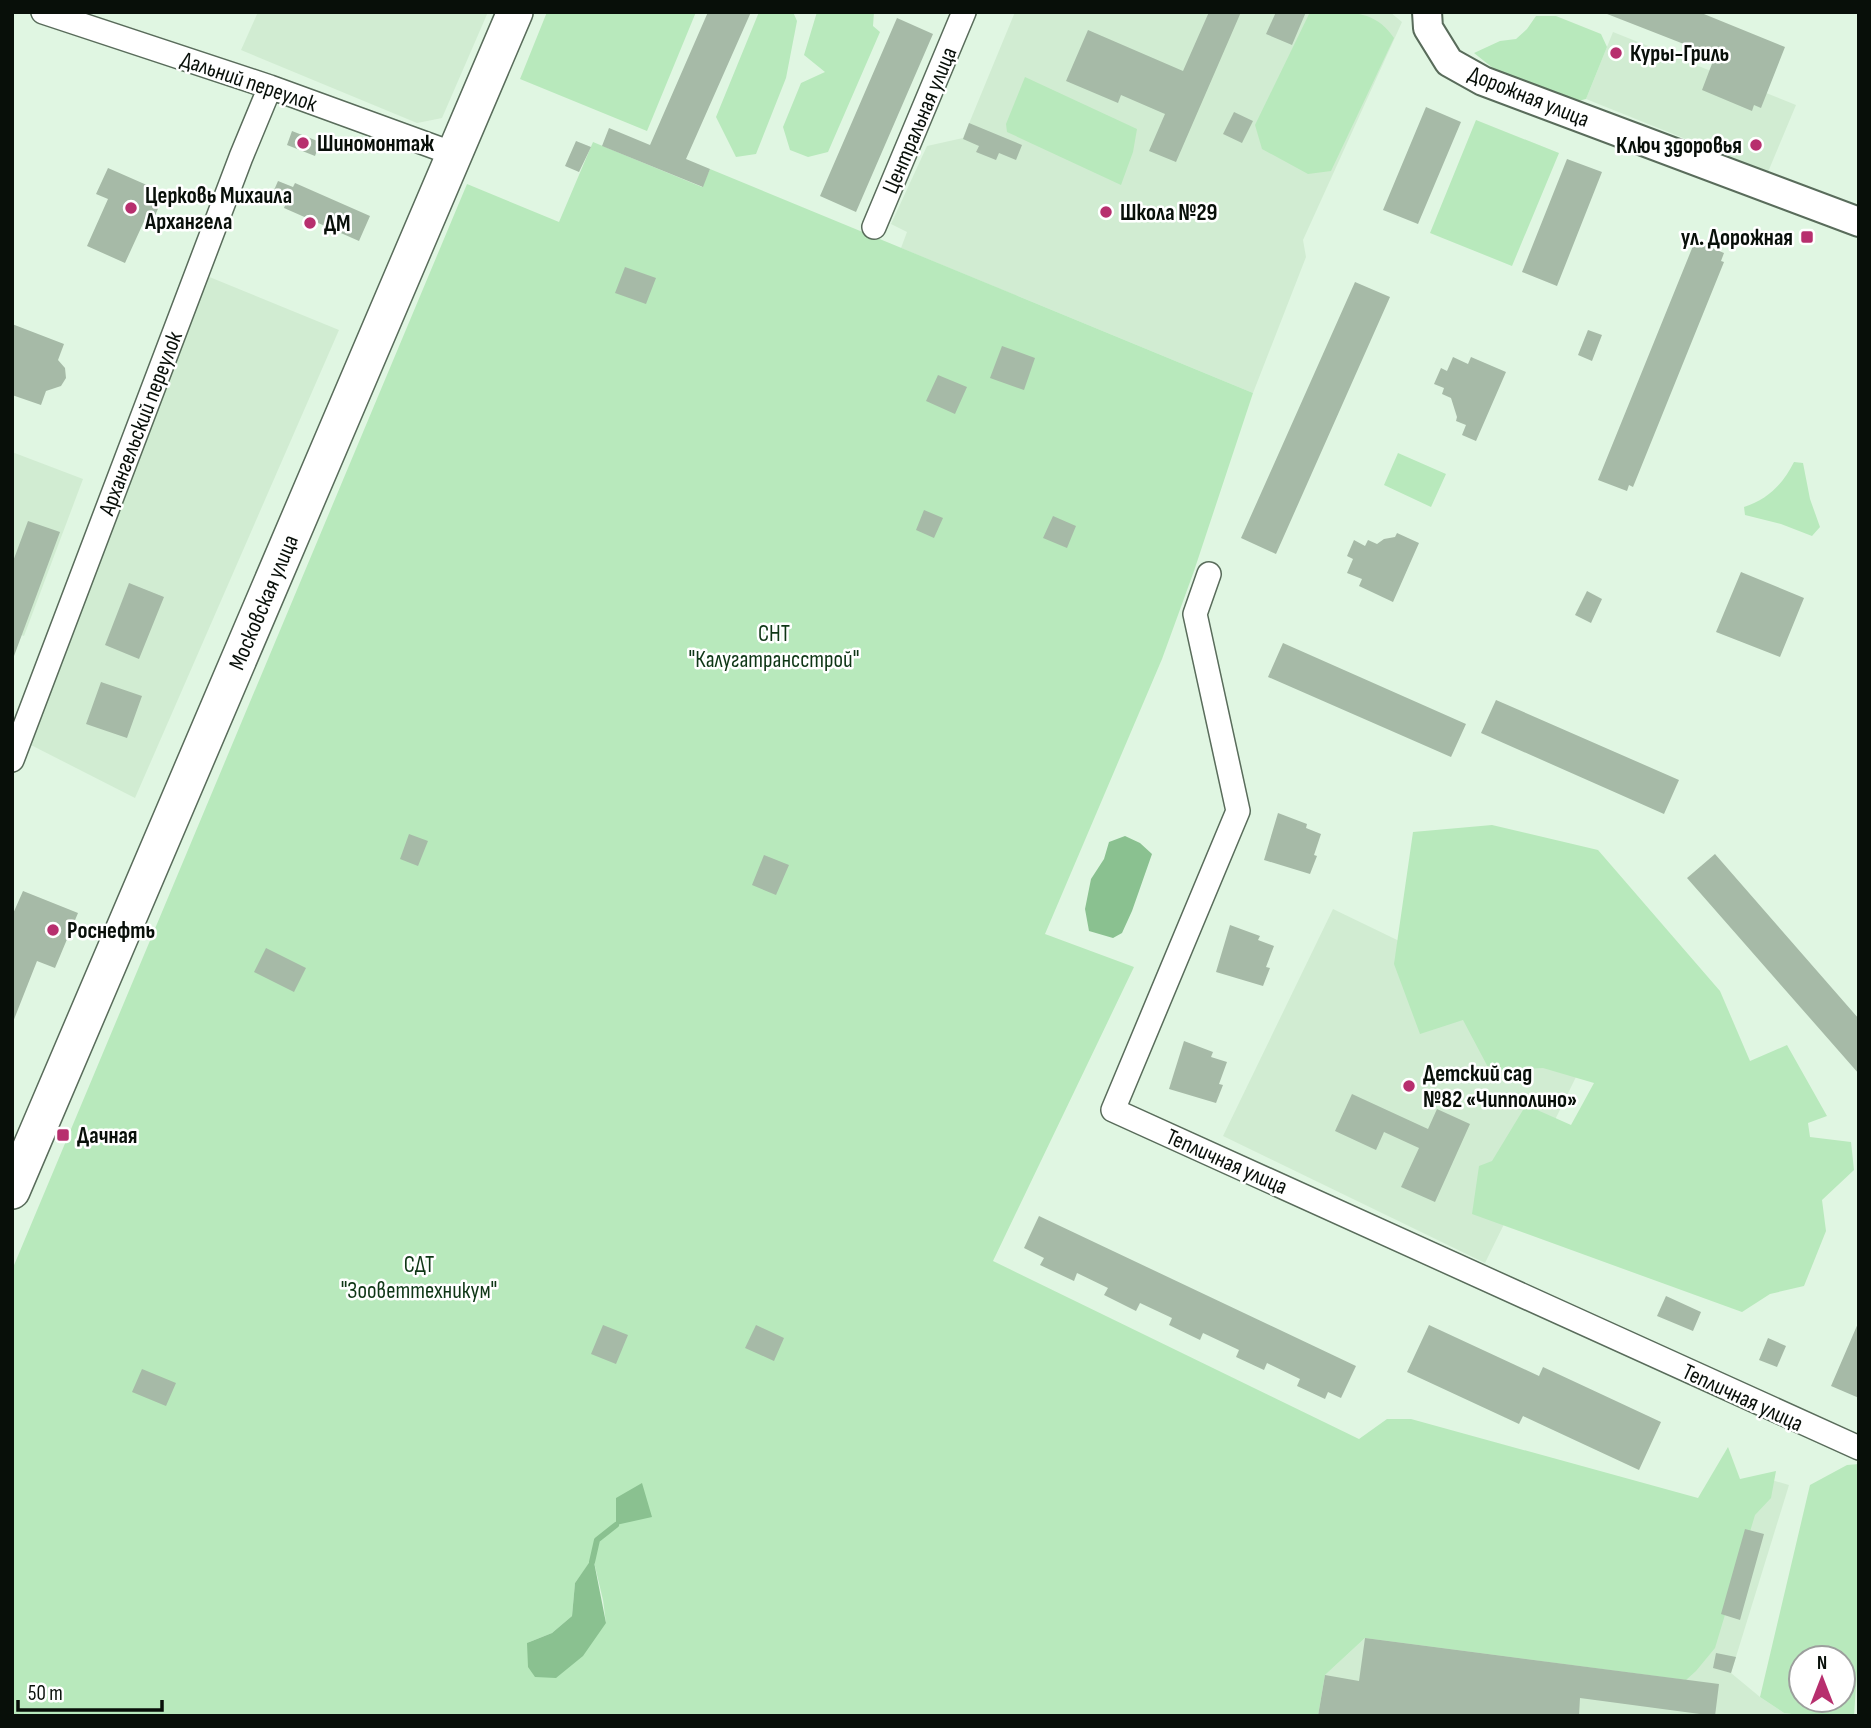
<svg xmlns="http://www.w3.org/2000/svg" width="1871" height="1728" font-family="'Sofia Sans Condensed',sans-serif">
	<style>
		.built { fill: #d1ecd2 }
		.green { fill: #b8e9bc; fill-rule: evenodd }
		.water { fill: #8ac190 }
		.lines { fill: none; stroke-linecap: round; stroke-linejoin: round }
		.stream { stroke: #8ac190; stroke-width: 6 }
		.building { fill: #a6baa7 }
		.minor-casing { stroke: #596c5b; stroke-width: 26 }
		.tertiary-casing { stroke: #596c5b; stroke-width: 32 }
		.primary-casing { stroke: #596c5b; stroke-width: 38 }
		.minor { stroke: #fff; stroke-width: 23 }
		.tertiary { stroke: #fff; stroke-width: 28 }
		.primary { stroke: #fff; stroke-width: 35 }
		.poi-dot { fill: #b72f6e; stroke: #fff; stroke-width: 2.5 }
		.labels { text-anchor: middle; stroke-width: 5; stroke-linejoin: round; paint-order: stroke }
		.poi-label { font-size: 23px; font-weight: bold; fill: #080f09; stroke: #fff; text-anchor: start }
		.street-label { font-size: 23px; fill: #080f09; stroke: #fff }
		.park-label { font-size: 23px; fill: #0e3615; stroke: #fff }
	</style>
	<rect width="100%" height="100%" fill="#e0f6e2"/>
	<path class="built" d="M258,12H488L442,118L417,123L241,50Z
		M1015,12H1390L1402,22L1303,240L1306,257L1253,393L901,248L907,232L891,224L927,146L963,138Z
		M1613,32L1796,105L1768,172L1586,99Z
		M207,276L339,330L135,798L27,743Z
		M12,452L83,479L24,636L12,632Z
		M1333,909L1596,1036L1485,1263L1223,1136Z
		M1758,1476L1789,1485L1731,1673L1760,1697L1784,1713L1807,1716H1318L1325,1675L1365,1638Z"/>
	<path class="green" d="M547,12H696L647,131L520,79Z
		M759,12H793L797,21L786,78L756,154L736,157L716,117Z
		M817,12H874L873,26L880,32L828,152L808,157L790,150L783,127L801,83L825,72L804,55Z
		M1310,12C1342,12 1374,7 1394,38L1331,171L1308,174L1262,149L1255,125Z
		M1536,16H1556L1601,34L1607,47L1586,99L1574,102L1503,76L1474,53L1500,41L1516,39L1527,29Z
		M1025,77L1137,129L1133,152L1121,185L1007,132L1006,124Z
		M1476,120L1559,153L1512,266L1430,233Z
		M593,142L702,187L710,169L1253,393L1194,571L1162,659L1045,934L1134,967L993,1261L1359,1439L1387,1419H1411L1698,1498L1728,1447L1740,1479L1776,1471L1771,1498L1755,1515L1715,1648L1696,1671L1686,1680L1365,1638L1325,1675L1318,1716H12V1270L467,184L559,222ZM593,1558L603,1600L606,1623L527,1643L552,1633L572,1616L575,1583Z
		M1398,453L1446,474L1431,507L1384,485Z
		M1794,462L1803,463L1810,499L1820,527L1812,536L1781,524L1745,515L1744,507C1768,499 1783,484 1794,462Z
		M1492,825L1598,850L1720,991L1750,1061L1787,1045L1827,1116L1808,1123L1810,1137L1851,1142L1854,1170L1822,1200L1826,1231L1804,1286L1770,1294L1742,1312L1472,1214L1479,1166L1492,1161L1526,1105L1571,1125L1594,1083L1543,1068L1490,1071L1463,1020L1420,1034L1394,964L1413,832Z
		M1859,1464V1641L1854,1716H1807L1784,1713L1760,1697L1810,1485L1847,1465ZM1801,1658H1843V1700H1801Z"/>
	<path class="water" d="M1125,836L1140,843L1152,854L1132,911L1122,933L1113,938L1089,931L1085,909L1091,879L1104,859L1109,842Z
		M642,1483L652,1517L616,1525V1498Z
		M593,1557L606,1623L583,1656L556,1678L535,1677L528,1667L527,1643L552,1633L572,1616L575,1583Z"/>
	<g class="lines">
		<path class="stream" d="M592,1562L597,1540L616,1525"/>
	</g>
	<path class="building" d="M708,12H751L686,159L710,169L703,187L602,146L609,128L650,145Z
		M1209,12H1241L1176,162L1149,151L1165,114L1121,95L1118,103L1066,81L1088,30L1183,71Z
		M1276,12H1306L1292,45L1266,34Z
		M1602,12H1699L1785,47L1761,108L1754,105L1752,111L1702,90L1713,61L1687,50L1689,46Z
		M897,18L933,34L856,212L820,196Z
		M1426,107L1461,122L1418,224L1383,210Z
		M1234,112L1253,121L1242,143L1223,134Z
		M969,123L1022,145L1016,160L999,153L996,160L976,152L979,146L963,139Z
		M292,131L320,142L315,156L287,145Z
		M576,141L591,147L579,172L565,166Z
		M1567,159L1602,172L1557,286L1522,272Z
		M108,168L165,193L153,220L146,217L125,263L87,246L108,199L96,194Z
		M278,181L293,187L295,183L370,216L359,241L284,208L286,203L271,197Z
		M1695,241L1724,253L1721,261L1724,262L1633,487L1629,485L1627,491L1598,480Z
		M625,267L656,278L646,304L615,293Z
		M1355,282L1390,297L1276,554L1241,538Z
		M12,324L64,344L58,360L65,368L66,378L61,386L46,391L41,405L12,395Z
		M1588,330L1602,335L1592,361L1578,355Z
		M1002,346L1035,358L1024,390L990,378Z
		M1453,357L1468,364L1471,357L1506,372L1476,441L1462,435L1466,425L1456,421L1457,417L1451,398L1442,394L1444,388L1434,384L1441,368L1447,371Z
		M938,375L967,387L955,414L926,401Z
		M924,510L943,518L934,538L916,530Z
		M1053,516L1076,526L1067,548L1043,538Z
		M28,521L60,532L14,656H12V564Z
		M1397,533L1419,543L1393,602L1359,586L1362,579L1347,573L1353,559L1347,556L1354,540L1365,546L1368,540L1377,544L1384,539L1395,537Z
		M1741,572L1804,598L1780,657L1716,632Z
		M129,583L164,597L139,659L105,645Z
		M1587,591L1602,599L1591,623L1575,615Z
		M1283,643L1466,724L1451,757L1268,677Z
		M101,682L142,696L127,738L86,724Z
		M1496,700L1679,780L1664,814L1481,733Z
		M1278,813L1307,824L1306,828L1321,834L1314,855L1317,856L1310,874L1264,860Z
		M409,834L428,841L418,866L400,859Z
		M1715,854L1859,1019V1074L1687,878Z
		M764,855L789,865L776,895L752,885Z
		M23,891L78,913L55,968L37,961L13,1022L12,916Z
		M1230,925L1260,936L1258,940L1274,946L1266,967L1270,968L1263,986L1216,972Z
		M266,948L306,968L294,992L254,972Z
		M1184,1041L1213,1052L1211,1057L1227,1062L1219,1084L1223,1085L1216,1103L1169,1089Z
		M1352,1094L1428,1129L1437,1109L1470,1124L1435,1202L1401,1187L1419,1148L1384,1132L1376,1150L1335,1131Z
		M1039,1216L1356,1366L1341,1398L1328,1392L1325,1399L1297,1386L1300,1379L1267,1363L1264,1370L1236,1357L1239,1350L1203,1333L1200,1340L1169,1325L1172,1318L1140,1303L1136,1311L1104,1295L1108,1288L1077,1273L1074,1281L1040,1265L1044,1258L1024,1248Z
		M1666,1296L1701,1312L1693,1331L1657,1316Z
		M1859,1321V1398L1831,1386Z
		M603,1325L628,1335L616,1364L591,1354Z
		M756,1325L784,1338L774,1361L745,1348Z
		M1429,1325L1539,1376L1543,1367L1661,1422L1639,1470L1523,1416L1519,1424L1407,1372Z
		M1768,1338L1786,1346L1777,1367L1759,1360Z
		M142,1369L176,1383L166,1406L132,1392Z
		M1745,1529L1764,1534L1740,1620L1721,1614Z
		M1365,1638L1719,1684L1715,1716L1580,1698L1579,1716H1318L1325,1675L1359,1681Z
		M1716,1653L1736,1657L1731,1673L1713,1668Z"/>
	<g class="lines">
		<g class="minor-casing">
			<path id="minor" d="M43,12L270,87L454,154
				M874,227L964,12
				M1209,574L1195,614L1238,811L1113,1110L1859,1448
				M12,760L241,157L270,87"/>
		</g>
		<g class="tertiary-casing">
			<path id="tertiary" d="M1427,12L1428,28L1449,62L1483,81L1859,222"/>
		</g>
		<g class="primary-casing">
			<path id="primary" d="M12,1191L515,12"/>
		</g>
		<use href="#minor" class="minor"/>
		<use href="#tertiary" class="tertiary"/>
		<use href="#primary" class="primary"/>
	</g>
	<g class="poi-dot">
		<circle cx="1616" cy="53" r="7"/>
		<circle cx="303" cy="143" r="7"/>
		<circle cx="1756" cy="145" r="7"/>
		<circle cx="131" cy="208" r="7"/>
		<circle cx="1106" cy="212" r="7"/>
		<circle cx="310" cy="223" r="7"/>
		<rect x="1800" y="230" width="14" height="14" rx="3.5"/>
		<circle cx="53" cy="930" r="7"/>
		<circle cx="1409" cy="1086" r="7"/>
		<rect x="56" y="1128" width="14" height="14" rx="3.5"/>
	</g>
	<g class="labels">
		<g class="poi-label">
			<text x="1630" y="61">Куры-Гриль</text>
			<text x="317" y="151">Шиномонтаж</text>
			<text x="1742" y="153" text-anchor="end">Ключ здоровья</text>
			<text x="145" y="203">Церковь Михаила<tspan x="145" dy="26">Архангела</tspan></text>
			<text x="1120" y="220">Школа №29</text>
			<text x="324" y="231">ДМ</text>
			<text x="1793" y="245" text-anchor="end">ул. Дорожная</text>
			<text x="67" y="938">Роснефть</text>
			<text x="1423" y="1081">Детский сад<tspan x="1423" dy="26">№82 «Чипполино»</tspan></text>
			<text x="77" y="1143">Дачная</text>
		</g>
		<g class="street-label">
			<text transform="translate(249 81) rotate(19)" y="8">Дальний переулок</text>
			<text transform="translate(1529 96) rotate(22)" y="8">Дорожная улица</text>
			<text transform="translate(919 120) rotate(-67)" y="8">Центральная улица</text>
			<text transform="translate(140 423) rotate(-69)" y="8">Архангельский переулок</text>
			<text transform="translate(263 602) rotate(-67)" y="8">Московская улица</text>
			<text transform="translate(1227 1161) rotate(24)" y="8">Тепличная улица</text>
			<text transform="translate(1743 1397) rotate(25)" y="8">Тепличная улица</text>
		</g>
		<g class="park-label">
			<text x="774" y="641">СНТ<tspan x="774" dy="26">"Калугатрансстрой"</tspan></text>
			<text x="419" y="1272">СДТ<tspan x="419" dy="26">"Зооветтехникум"</tspan></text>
		</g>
	</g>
	<rect width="1871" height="1728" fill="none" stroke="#080f09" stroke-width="28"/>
	<g transform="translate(1822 1679)"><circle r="33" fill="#ffffff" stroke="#9c9f9d" stroke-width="2"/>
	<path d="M0-5L12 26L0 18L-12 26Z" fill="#b72f6e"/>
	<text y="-10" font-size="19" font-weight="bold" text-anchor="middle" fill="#080f09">N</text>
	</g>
	<path d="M18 1700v10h144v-10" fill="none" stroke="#080f09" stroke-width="3.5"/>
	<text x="28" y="1700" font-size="21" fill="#080f09" stroke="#ffffff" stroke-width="5" paint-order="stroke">50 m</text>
</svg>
